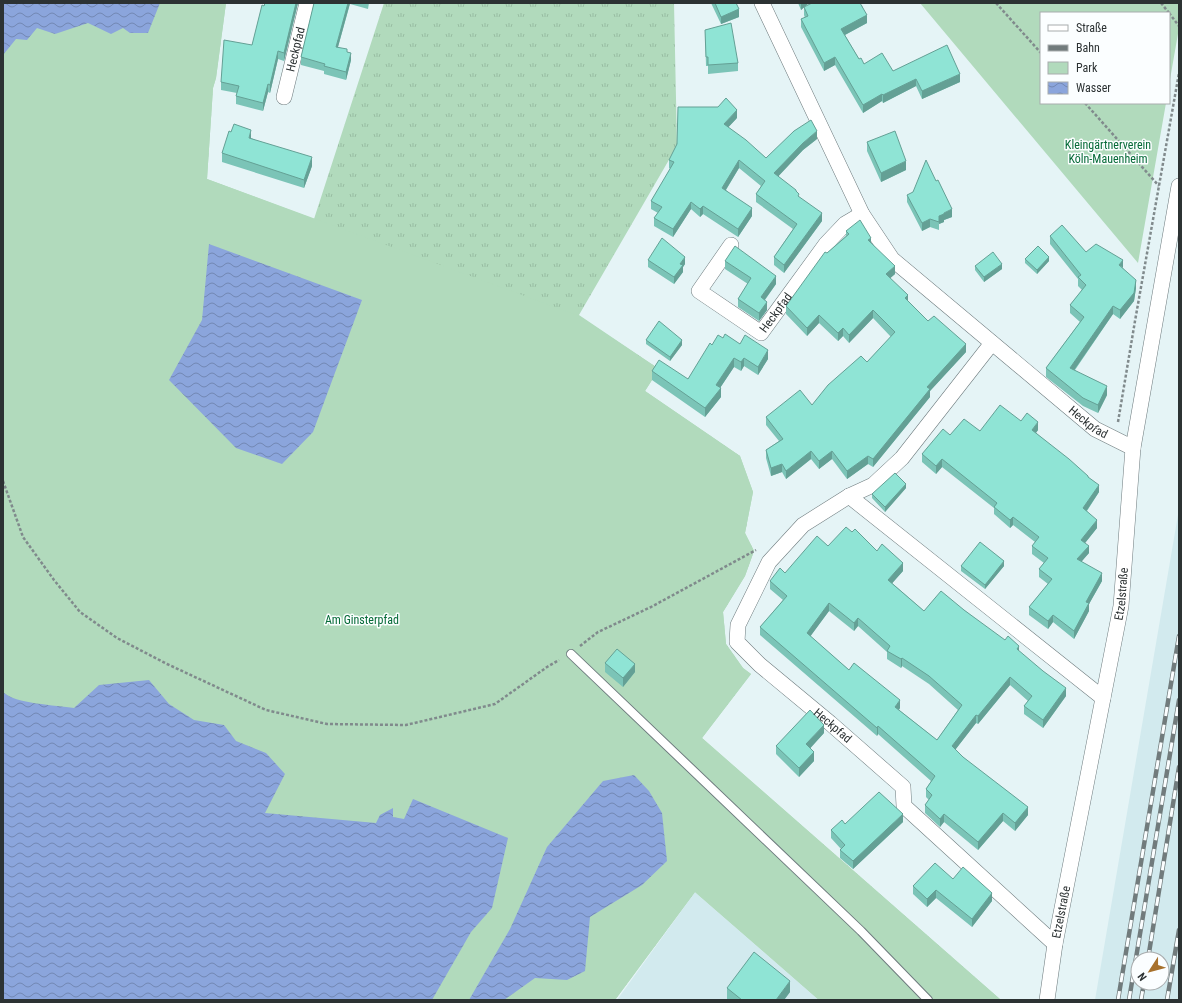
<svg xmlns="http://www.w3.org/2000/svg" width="1182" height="1003" font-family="'Roboto Condensed',sans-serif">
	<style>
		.built { fill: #d2eaee; fill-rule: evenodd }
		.grass { fill: url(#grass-tufts) }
		.green { fill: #b1dabc }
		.water { fill: url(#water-waves) }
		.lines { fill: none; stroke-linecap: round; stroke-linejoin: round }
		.lane-casing { stroke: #6e7b7e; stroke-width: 10 }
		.street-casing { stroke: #6e7b7e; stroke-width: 16 }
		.path { stroke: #808a8c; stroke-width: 2.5; stroke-dasharray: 3 2; stroke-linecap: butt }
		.lane { stroke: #fff; stroke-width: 8 }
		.street { stroke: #fff; stroke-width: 15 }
		.rail-casing { stroke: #717b7c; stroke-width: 4.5 }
		.rail { stroke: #fbfeff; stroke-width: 3; stroke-dasharray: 9; stroke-linecap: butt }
		.wall { fill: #7bc4b7; fill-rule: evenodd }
		.shaded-wall { fill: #64a095 }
		.building { fill: #8fe4d5; stroke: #64a095; fill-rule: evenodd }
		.labels { text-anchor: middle; stroke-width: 3; stroke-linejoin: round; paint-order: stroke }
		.street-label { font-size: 12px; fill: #2c3233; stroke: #fbfeff }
		.park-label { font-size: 12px; fill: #056a37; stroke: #fbfeff }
	</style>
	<defs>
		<pattern id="grass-tufts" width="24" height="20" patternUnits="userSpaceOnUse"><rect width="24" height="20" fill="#b1dabc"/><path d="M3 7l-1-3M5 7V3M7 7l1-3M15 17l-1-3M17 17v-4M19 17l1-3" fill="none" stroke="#98bca2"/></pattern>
		<pattern id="water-waves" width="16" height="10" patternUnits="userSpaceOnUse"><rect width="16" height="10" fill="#8ba5dc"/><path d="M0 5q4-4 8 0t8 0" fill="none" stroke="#7287b3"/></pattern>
	</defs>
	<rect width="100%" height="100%" fill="#e5f4f6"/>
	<path class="built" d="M1179,509V1000H1095ZM1138,959H1162V983H1138Z
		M695,892L819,1000H617Z"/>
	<path class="grass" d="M226,3L216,78L213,88L207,179L314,219L384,3H674L677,146L579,315L659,369L645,391L740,456L753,492L745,533L754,551L745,576L723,612L726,644L743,668L751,674L702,738L1001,1000H819L695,892L615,1000L3,55Z"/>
	<path class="green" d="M3,3H226L216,78L213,88L207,179L579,316L659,369L645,391L740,456L753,492L745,533L754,551L745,576L723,612L726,644L743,668L751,674L702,738L1001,1000H819L695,892L615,1000H3Z
		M920,3H1179V28L1169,85V13H1041V103H1166L1138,263Z"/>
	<path class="water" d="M3,3H160L148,33H130L123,28L111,34L88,23L55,34L37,28L27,40L16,39L3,55Z
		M209,244L362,300L313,432L282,464L236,448L169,380L202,320Z
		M149,680L169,704L194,720L224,725L236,741L266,753L285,774L265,813L376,823L380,815L393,808V817L404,819L413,799L508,838L492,908L471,932L432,1000H3V692C15,704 56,705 74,708L99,685Z
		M634,775L649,791L662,813L667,861L642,885L590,917L585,971L567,980L535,978L504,1000H469L510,929L547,847L603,781Z"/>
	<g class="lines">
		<g class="lane-casing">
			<path id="lane" d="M571,654L861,931L928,1000"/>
		</g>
		<g class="street-casing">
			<g id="street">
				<path id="s1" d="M762,3L862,214L892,259L1095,429L1133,448"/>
				<path id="s2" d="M284,97L307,3"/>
				<path id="s3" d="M731,245L699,291L761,333L826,244L845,224L862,214"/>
				<path id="s4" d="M992,343L902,458L873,485L849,496L803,525L769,562L738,625L737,642L760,665L830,723L903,787L904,806L1055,944"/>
				<path d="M849,496L1103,698"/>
				<path id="s5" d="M1047,1000L1055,944L1121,606L1133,448L1179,186"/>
			</g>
		</g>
		<path class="path" d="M996,3L1041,53
			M1161,3L1169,13
			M1169,13L1179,26
			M1085,103L1159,186
			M1118,422L1135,321L1179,73
			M3,481L23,537L54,580L80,612L117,638L167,664L266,710L327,724L406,725L495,704L547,667L559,660
			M580,646L598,632L651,607L756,550"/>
		<use href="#lane" class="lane"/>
		<use href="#street" class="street"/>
		<g class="rail-casing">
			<path id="rail" d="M1148,959L1179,767
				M1118,1000L1179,636
				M1129,1000L1179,700
				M1141,1000L1144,983
				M1167,1000L1179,930"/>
		</g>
		<use href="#rail" class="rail"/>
	</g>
	<path class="wall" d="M265,3H298L284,61L278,59L270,93L268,92L263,111L236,104V96L237,93L221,90V82L252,45Z
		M314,3H369L368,9L350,4L338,47L347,52L351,60L346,80L324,74V71L301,65V57Z
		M711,3H739L737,4L739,17L721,24Z
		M798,3H809L804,7L862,5L867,23L845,35L859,59L864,64L893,71L960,82L922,99L916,86L883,103L882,101L863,113L835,65L824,71L801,27V19L805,18L804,15V7L801,10Z
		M705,30L738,63V71L708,74V66H706Z
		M737,118L728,127L766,158L817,139L803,150L778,176L796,192L799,197L822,221L784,273L774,265V257L793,229L756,202V194L761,186L739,168L726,190L752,216L738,237L703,214L700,217L691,209L673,237L654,226V218L658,213L651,209V201L671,169L669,168V160Z
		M251,138L312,166L304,188L222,162V153Z
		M867,142L906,170L881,182L867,151Z
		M907,195L952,217L944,220V222L939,224V230L930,227L922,231L907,202Z
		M846,231L871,244L895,274L890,278L908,301L928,321L966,352L930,391V397L873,467L868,464L847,479L832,459L819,469L811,459L786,479L782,472L771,476L766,458V450L779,441L766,425V417L812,405L867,362L891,337L873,318L849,343L843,336L838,341L819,323L807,336L786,314V306L827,253L846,236Z
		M1050,236L1123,268L1136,288L1134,301L1120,319L1113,314L1075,370L1107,395L1098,413L1083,406L1046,377V368L1080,322L1070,313V305L1082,290L1078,286V279L1050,244Z
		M1025,259L1049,261L1037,274L1025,263Z
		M648,260L685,264L683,267V272L674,284L648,267Z
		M725,261L776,284L765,300L767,310L759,321L738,307V299L748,284L725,269Z
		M975,266L1002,269L984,282L975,270Z
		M723,338L740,344L768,359L758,375L744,366L741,371L734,367L720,388L721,397L705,417L652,380V371L688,379L712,345Z
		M646,340L682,345L670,361L646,344Z
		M1021,421L1038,430L1036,433L1088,477L1099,492L1087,511L1097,528L1085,543L1089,553L1081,561L1102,581L1089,604V611L1074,639L1053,622L1048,629L1029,615V607L1048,584L1039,577V569L1044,563L1032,554V546L1035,542L1013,525L1010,528L994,514V508L942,467L936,474L922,462V454L950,435L980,431Z
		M906,488L885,512L872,498V494Z
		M852,532L903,571L892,583L924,611L964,610L1019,652L1066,696L1043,728L1024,714V706L1028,701L1010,685L978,724L976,723L955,750L1028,815L1015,831L1003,821L978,850L944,822L940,827L925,813V805L929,800L926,797V789L931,781L878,734L877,736L760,635V627L783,600L770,589V581L785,573ZM829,611L854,631L858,626L887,652V659L901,668L902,666L929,684L958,710L937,740L899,710L900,708L849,670L810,636Z
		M961,566H1004L985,589L961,571Z
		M605,663L635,672L623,687L605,672Z
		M824,733L810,748L814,761L799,777L776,754V746Z
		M903,822L853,869L840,858V850L841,849L831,838V830L845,824Z
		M953,879L992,901L972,927L936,898L927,907L913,894V886Z
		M727,988L790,992L784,1000H728L727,999Z"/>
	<path class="shaded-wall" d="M296,3H298L284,61V53Z
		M348,3H350L336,54V47Z
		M801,3H809L801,10Z
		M739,9V17L721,24V17Z
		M867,15V23L841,37V29Z
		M278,51V59L270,93V85Z
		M351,53V60L346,80V72Z
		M835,57V65L824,71V63Z
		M960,74V82L922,99V91Z
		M916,79V86L883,103V95Z
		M268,84V92L263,111V103Z
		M882,94V101L863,113V105Z
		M737,110V118L724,132V124Z
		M251,130V138H249Z
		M817,131V139L803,150L774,181V173L803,143Z
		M312,157V166L304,188V180Z
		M739,160V168L722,196V188Z
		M906,161V170L881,182V173Z
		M691,202V209L673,237V229Z
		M703,206V214L700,217V209Z
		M752,208V216L738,237V229Z
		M952,209V217L944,220V222L939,224V230V216L944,213Z
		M822,213V221L784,273V265Z
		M930,219V227L922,231V223Z
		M871,238V246L868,240Z
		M685,257V264L683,267V272L674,284V277L680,264Z
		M1049,257V261L1037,274V270Z
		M1123,260V268L1119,265Z
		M1002,264V269L984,282V277Z
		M895,266V274L886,282V274Z
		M776,276V284L761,305V297Z
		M1136,280V288L1134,301L1120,319V310Z
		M908,295V303L905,298Z
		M767,302V310L759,321V313Z
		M1113,306V314L1070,376V368Z
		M873,310V318L849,343V335Z
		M819,315V323L807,336V328Z
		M843,328V336L838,341V333Z
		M682,340V345L670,361V357Z
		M966,344V352L930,391V397L873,467V459L927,387Z
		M768,350V359L758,375V367Z
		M734,358V367L716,394V385Z
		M744,358V366L741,371V362Z
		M1107,386V395L1098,413V405Z
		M721,388V397L705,417V408Z
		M1038,422V430L1032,438V430Z
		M811,451V459L786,479V471Z
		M832,451V459L819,469V461Z
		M868,456V464L847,479V471Z
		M942,459V467L936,474V466Z
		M782,464V472L771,476V468Z
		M906,484V488L885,512V507Z
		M1099,485V492L1083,516V508Z
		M1013,517V525L1010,528V520Z
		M1097,520V528L1081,548V540Z
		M1089,546V553L1077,567V559Z
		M1004,561V566L985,589V585Z
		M903,563V571L888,588V580Z
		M1102,573V581L1089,604V611L1074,639V631L1086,602Z
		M829,603V611L807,641V633Z
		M1053,615V622L1048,629V621Z
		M858,618V626L854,631V623Z
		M1019,646V654L1017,649Z
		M902,658V666L901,668V659Z
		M635,664V672L623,687V678Z
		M1010,677V685L978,724V716Z
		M1066,688V696L1043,728V720Z
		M900,700V708L895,715V707Z
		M976,715V723L952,754V746Z
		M824,725V733L806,753V744Z
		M878,726V734L877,736V728Z
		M814,752V761L799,777V768Z
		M1028,807V815L1015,831V823Z
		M1003,813V821L978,850V842Z
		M903,814V822L853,869V861Z
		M944,814V822L940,827V819Z
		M936,890V898L927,907V899Z
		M992,893V901L972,927V919Z
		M790,981V992L784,1000H776Z"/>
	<path class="building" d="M265,3H296L284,53L278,51L270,85L268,84L263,103L236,96L239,86L221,82L224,40L252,45L262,5L264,6Z
		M314,3H348L336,47L347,49V52L351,53L346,72L324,66L325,64L301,57Z
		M715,3H736L739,9L721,17Z
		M812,3H860L867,15L841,29L859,59L861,58L864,64L882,53L893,71L947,45L960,74L922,91L916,79L883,95L882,94L863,105L835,57L824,63L801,19L808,16L804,7Z
		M731,23L738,63L708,65V57H706L705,30Z
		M726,98L737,110L724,124L746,140L766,158L794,131L811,120L817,131L803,143L774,173L796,190V191L799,194L798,196L822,213L784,265L774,257L797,224L756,194L765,181L739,160L722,188L752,208L738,229L703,206L700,209L691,202L673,229L654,218L662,207L651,201L674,162L669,160L677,144L678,107H718Z
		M234,124L251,130L249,138L312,157L304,180L222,153L229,131L231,132Z
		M895,131L906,161L881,173L867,142Z
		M926,160L936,181L938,180L952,209L944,213V214L939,216V222L930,219L922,223L907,195L913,192Z
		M860,220L871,238L868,240L895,266L886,274L908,295L905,298L928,321L934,316L966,344L927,387L930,389L873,459L868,456L847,471L832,451L819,461L811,451L786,471L782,464L771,468L766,450L783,439L766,417L800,390L812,405L828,385L861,356L867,362L895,332L873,310L849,335L843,328L838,333L819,315L807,328L786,306L825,252L827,253L849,234L846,231Z
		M1062,225L1086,252L1096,244L1123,260L1119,265L1136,280L1134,293L1120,310L1113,306L1070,368L1107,386L1098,405L1083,398L1046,368L1084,317L1070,305L1086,285L1078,277L1081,275L1050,236Z
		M662,238L685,257L680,264L683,265L674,277L648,260Z
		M735,246L776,276L761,297L767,302L759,313L738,299L751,278L725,261Z
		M1038,246L1049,257L1037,270L1025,259Z
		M993,252L1002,264L984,277L975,266Z
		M659,321L682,340L670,357L646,340Z
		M725,334L740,344L745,335L768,350L758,367L744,358L741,362L734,358L716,385L721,388L705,408L652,371L659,360L688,379L710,343L712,345L718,335L723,338Z
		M1000,405L1021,421L1027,413L1038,422L1032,430L1069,459L1088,476V477L1099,485L1083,508L1097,520L1081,540L1089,546L1077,559L1102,573L1086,602L1089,603L1074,631L1053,615L1048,621L1029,607L1052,579L1039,569L1048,558L1032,546L1039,537L1013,517L1010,520L994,507L997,503L942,459L936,466L922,454L943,429L950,435L964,419L980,431Z
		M895,473L906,484L885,507L872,494Z
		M846,527L852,532L855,529L877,551L882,544L903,563L888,580L924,611L941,591L964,610L1005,640L1008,636L1019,646L1017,649L1043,671L1066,688L1043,720L1024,706L1032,696L1010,677L978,716L976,715L952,746L963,757L1028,807L1015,823L1003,813L978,842L944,814L940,819L925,805L932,795L926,789L935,776L878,726L877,728L760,627L787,596L770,581L780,568L785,573L817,536L828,546ZM829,603L854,623L858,618L890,646L887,651L901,659L902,658L929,676L962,705L937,740L895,707L900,700L854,663L849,670L807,633Z
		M980,542L1004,561L985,585L961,566Z
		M617,649L635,664L623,678L605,663Z
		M810,710L824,725L806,744L814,752L799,768L776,746Z
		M879,792L903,814L853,861L840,850L845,845L831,830L842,820L845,824Z
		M935,863L953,879L963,867L992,893L972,919L936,890L927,899L913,886Z
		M754,952L790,981L776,1000H742L727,988Z"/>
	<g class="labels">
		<g class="street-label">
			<text dy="4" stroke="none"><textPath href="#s2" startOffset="49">Heckpfad</textPath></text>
			<text dy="4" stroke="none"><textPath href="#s3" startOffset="156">Heckpfad</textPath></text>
			<text dy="4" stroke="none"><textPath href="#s1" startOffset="543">Heckpfad</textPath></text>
			<text dy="4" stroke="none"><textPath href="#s5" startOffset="413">Etzelstraße</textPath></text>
			<text dy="4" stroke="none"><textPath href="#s4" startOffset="531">Heckpfad</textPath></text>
			<text dy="4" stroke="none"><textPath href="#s5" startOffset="89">Etzelstraße</textPath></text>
		</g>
		<g class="park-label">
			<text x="1108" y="149">Kleingärtnerverein<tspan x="1108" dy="14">Köln-Mauenheim</tspan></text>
			<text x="362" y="624">Am Ginsterpfad</text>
		</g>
	</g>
	<rect width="1182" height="1003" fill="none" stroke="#2c3233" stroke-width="8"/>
	<rect x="1040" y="12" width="130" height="92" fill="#fbfeff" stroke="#a8acad"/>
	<rect x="1048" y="25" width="20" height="6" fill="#ffffff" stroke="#a8acad"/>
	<text x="1076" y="32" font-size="12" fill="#2c3233">Straße</text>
	<rect x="1048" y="45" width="20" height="6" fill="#717b7c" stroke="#a8acad"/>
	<text x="1076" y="52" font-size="12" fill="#2c3233">Bahn</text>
	<rect x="1048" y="62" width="20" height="12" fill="#b1dabc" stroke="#a8acad"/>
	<text x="1076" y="72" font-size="12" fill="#2c3233">Park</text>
	<rect x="1048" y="82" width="20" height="12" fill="url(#water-waves)" stroke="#a8acad"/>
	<text x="1076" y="92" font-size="12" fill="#2c3233">Wasser</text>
	<g transform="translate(1150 971) rotate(234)"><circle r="19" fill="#fbfeff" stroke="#a8acad"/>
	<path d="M0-3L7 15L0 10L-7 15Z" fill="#a7712c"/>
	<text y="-6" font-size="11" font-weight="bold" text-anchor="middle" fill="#2c3233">N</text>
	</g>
</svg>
